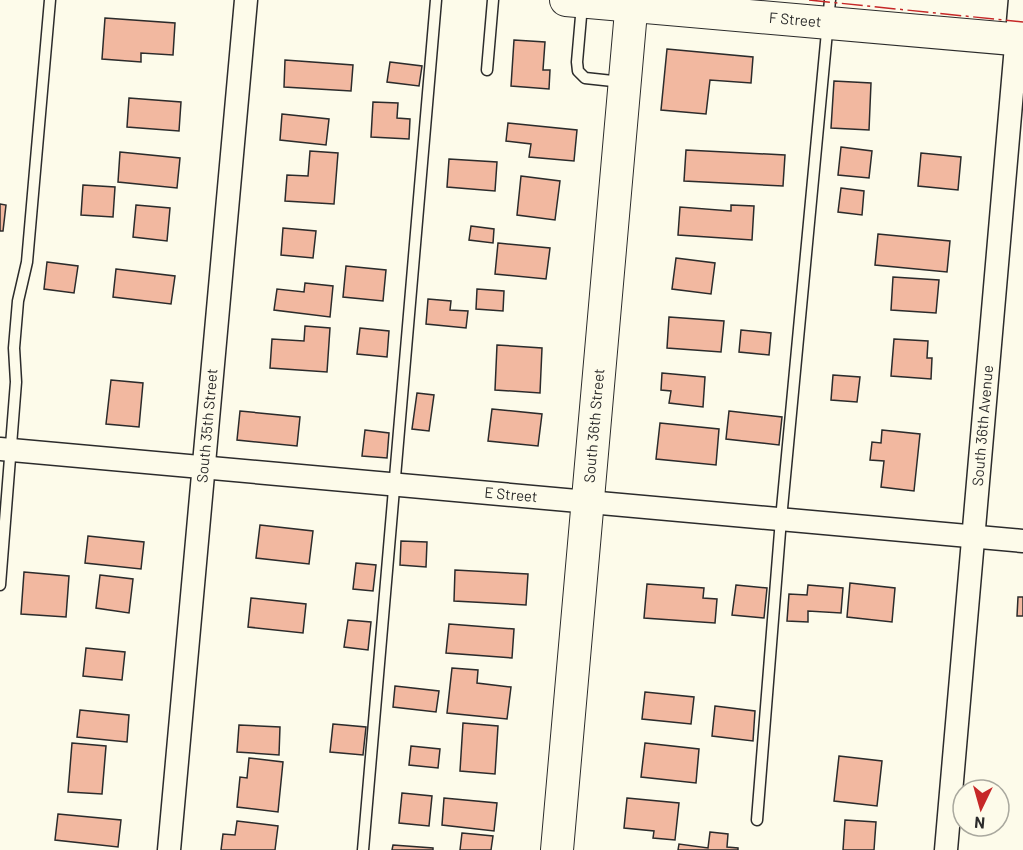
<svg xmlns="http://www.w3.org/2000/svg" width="1023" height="850" font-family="Barlow,sans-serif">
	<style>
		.building { fill: #f2b8a0; stroke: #2b2b2b; stroke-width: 1.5 }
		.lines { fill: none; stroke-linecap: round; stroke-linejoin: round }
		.lane-casing { stroke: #2b2b2b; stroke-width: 13 }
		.street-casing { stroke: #2b2b2b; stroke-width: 25 }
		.secondary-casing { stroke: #2b2b2b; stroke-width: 34 }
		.lane { stroke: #fdfbea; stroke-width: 10 }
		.street { stroke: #fdfbea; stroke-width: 22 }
		.secondary { stroke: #fdfbea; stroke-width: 32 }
		.power { stroke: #c62828; stroke-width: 1.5; stroke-dasharray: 21 4.5 3 4.5; stroke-linecap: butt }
		.labels { text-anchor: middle; stroke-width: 4.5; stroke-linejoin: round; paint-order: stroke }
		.street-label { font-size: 15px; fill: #2b2b2b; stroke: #fdfbea }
	</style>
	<rect width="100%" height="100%" fill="#fdfbea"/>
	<path class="building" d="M105,18L175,23L173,55L141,53V62L102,59Z
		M514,40L545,42L543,70H550L549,89L511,86Z
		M667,49L753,57L751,83L710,80L706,114L661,110Z
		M285,60L353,65L351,91L284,87Z
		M390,62L422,66L419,86L387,82Z
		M834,81L871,83L869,130L831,128Z
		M129,98L181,102L179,131L127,127Z
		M373,102L398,103L397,118L410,119L409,139L371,137Z
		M282,114L329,119L326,145L280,140Z
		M508,123L577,130L574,161L529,157L531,144L506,141Z
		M841,147L872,151L869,178L838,175Z
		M686,150L785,155L783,186L684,181Z
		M310,151L338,153L334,204L285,201L287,175L308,176Z
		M120,152L180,158L177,188L118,182Z
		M921,153L961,157L958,190L918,186Z
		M449,159L497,162L495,191L447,187Z
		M521,176L560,181L555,220L517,215Z
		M83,185L115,187L113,217L81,215Z
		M841,188L864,191L862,215L838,212Z
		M0,204L6,205L3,231H0Z
		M136,205L170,208L167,241L133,237Z
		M731,205L754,206L752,240L678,235L680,207L731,211Z
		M471,226L494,229L493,243L469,240Z
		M283,228L316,231L313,258L281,255Z
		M878,234L950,241L947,272L875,265Z
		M498,243L550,248L546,279L495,274Z
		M676,258L715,263L711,294L672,289Z
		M47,262L78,266L74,293L44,289Z
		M346,266L386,270L383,301L343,297Z
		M116,269L175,276L171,304L113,297Z
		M893,277L939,280L936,313L891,310Z
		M305,283L333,286L330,317L274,310L277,289L304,292Z
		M477,289L504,291L503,311L476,309Z
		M428,299L451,301L450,310L468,311L466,328L426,324Z
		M669,317L724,321L721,352L667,348Z
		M305,326L330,328L327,372L270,368L272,339L304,341Z
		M360,328L389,331L387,357L357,354Z
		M741,330L771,333L769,355L739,352Z
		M894,339L928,341L927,358H932L931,379L891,376Z
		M497,345L542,348L540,393L495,390Z
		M662,373L705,377L703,407L669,403L671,391L661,390Z
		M833,375L860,377L857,402L831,400Z
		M111,380L143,383L139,427L106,424Z
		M417,393L434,395L429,431L412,429Z
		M492,409L542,414L538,446L488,441Z
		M240,411L300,417L297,446L237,440Z
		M729,411L782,417L779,445L726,439Z
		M660,423L719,429L716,465L656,459Z
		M365,430L389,433L387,458L362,456Z
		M882,430L920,434L914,491L881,487L884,461L870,460L872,442L881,443Z
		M260,525L313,531L309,564L256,558Z
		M88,536L144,542L141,569L85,563Z
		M401,541L427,542L426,567L400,565Z
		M356,563L376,565L373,591L353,589Z
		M455,570L528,574L526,605L454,601Z
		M24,572L69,576L66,617L21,614Z
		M100,575L133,579L129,613L96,608Z
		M850,583L895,588L892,622L847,617Z
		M647,584L704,588L703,598L717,599L715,623L644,618Z
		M736,585L767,588L764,618L732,615Z
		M808,585L843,588L841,613L808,611V622L787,621L789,594L807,595Z
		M1018,597H1023V616H1017Z
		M251,598L306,604L303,633L248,627Z
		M348,620L371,622L368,650L344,647Z
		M449,624L514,629L512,658L446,653Z
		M86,648L125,652L122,680L83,676Z
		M452,668L478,670L477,683L511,687L507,719L447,713Z
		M395,686L439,691L436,712L393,707Z
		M645,692L694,697L691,724L642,719Z
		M715,706L755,711L753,741L712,736Z
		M80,710L129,715L127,742L77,737Z
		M463,723L498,726L495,774L460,771Z
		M333,724L366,727L363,755L330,752Z
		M239,725L280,727L279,755L237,752Z
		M72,743L106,746L102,794L68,792Z
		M645,743L699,749L696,783L641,777Z
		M411,746L440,749L438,768L409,765Z
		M839,756L882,761L877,806L834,801Z
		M249,758L283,762L278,812L237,807L240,777L247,778Z
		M402,793L432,796L429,826L399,823Z
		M444,798L497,803L494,831L442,825Z
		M627,798L679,803L675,840L653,838L654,831L624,828Z
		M58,814L121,820L118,847L55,840Z
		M845,820L876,822L874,850H843Z
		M237,821L278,826L275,850H221L223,834L235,835Z
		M710,832L728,834L727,847L738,848V850H678L679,844L708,848Z
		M462,833L493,836L491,850H460Z
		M393,845L433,848V850H392Z"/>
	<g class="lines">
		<g class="lane-casing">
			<path id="lane" d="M582,5L577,62L578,71L585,78L622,82
				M487,70L493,0
				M0,585L16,382L14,348L18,301L27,262L50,0
				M757,820L781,519L830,0
				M363,850L436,0"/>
		</g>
		<g class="street-casing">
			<g id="street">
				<path id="s1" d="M0,449L1023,541"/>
				<path id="s2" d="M169,850L246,0"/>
				<path id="s3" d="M946,850L1020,0"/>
			</g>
		</g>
		<g class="secondary-casing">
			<g id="secondary">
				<path id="s4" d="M566,0L1023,40"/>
				<path id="s5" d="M557,850L632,0"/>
			</g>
		</g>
		<use href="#lane" class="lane"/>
		<use href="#street" class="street"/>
		<use href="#secondary" class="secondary"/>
		<path class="power" d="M809,0L1023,22"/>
	</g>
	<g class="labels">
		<g class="street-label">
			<text dy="5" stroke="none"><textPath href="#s4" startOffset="230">F Street</textPath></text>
			<text dy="5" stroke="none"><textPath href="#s2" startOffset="426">South 35th Street</textPath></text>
			<text dy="5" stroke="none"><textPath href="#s5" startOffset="426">South 36th Street</textPath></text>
			<text dy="5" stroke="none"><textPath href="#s3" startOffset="426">South 36th Avenue</textPath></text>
			<text dy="5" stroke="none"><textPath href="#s1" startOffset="513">E Street</textPath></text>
		</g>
	</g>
	<g transform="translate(981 808) rotate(185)"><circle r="28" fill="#fdfbea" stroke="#a9a89e" stroke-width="1.5"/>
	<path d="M0-4.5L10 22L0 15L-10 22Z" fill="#c62828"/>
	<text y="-9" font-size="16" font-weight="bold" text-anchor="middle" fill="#2b2b2b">N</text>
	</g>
</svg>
